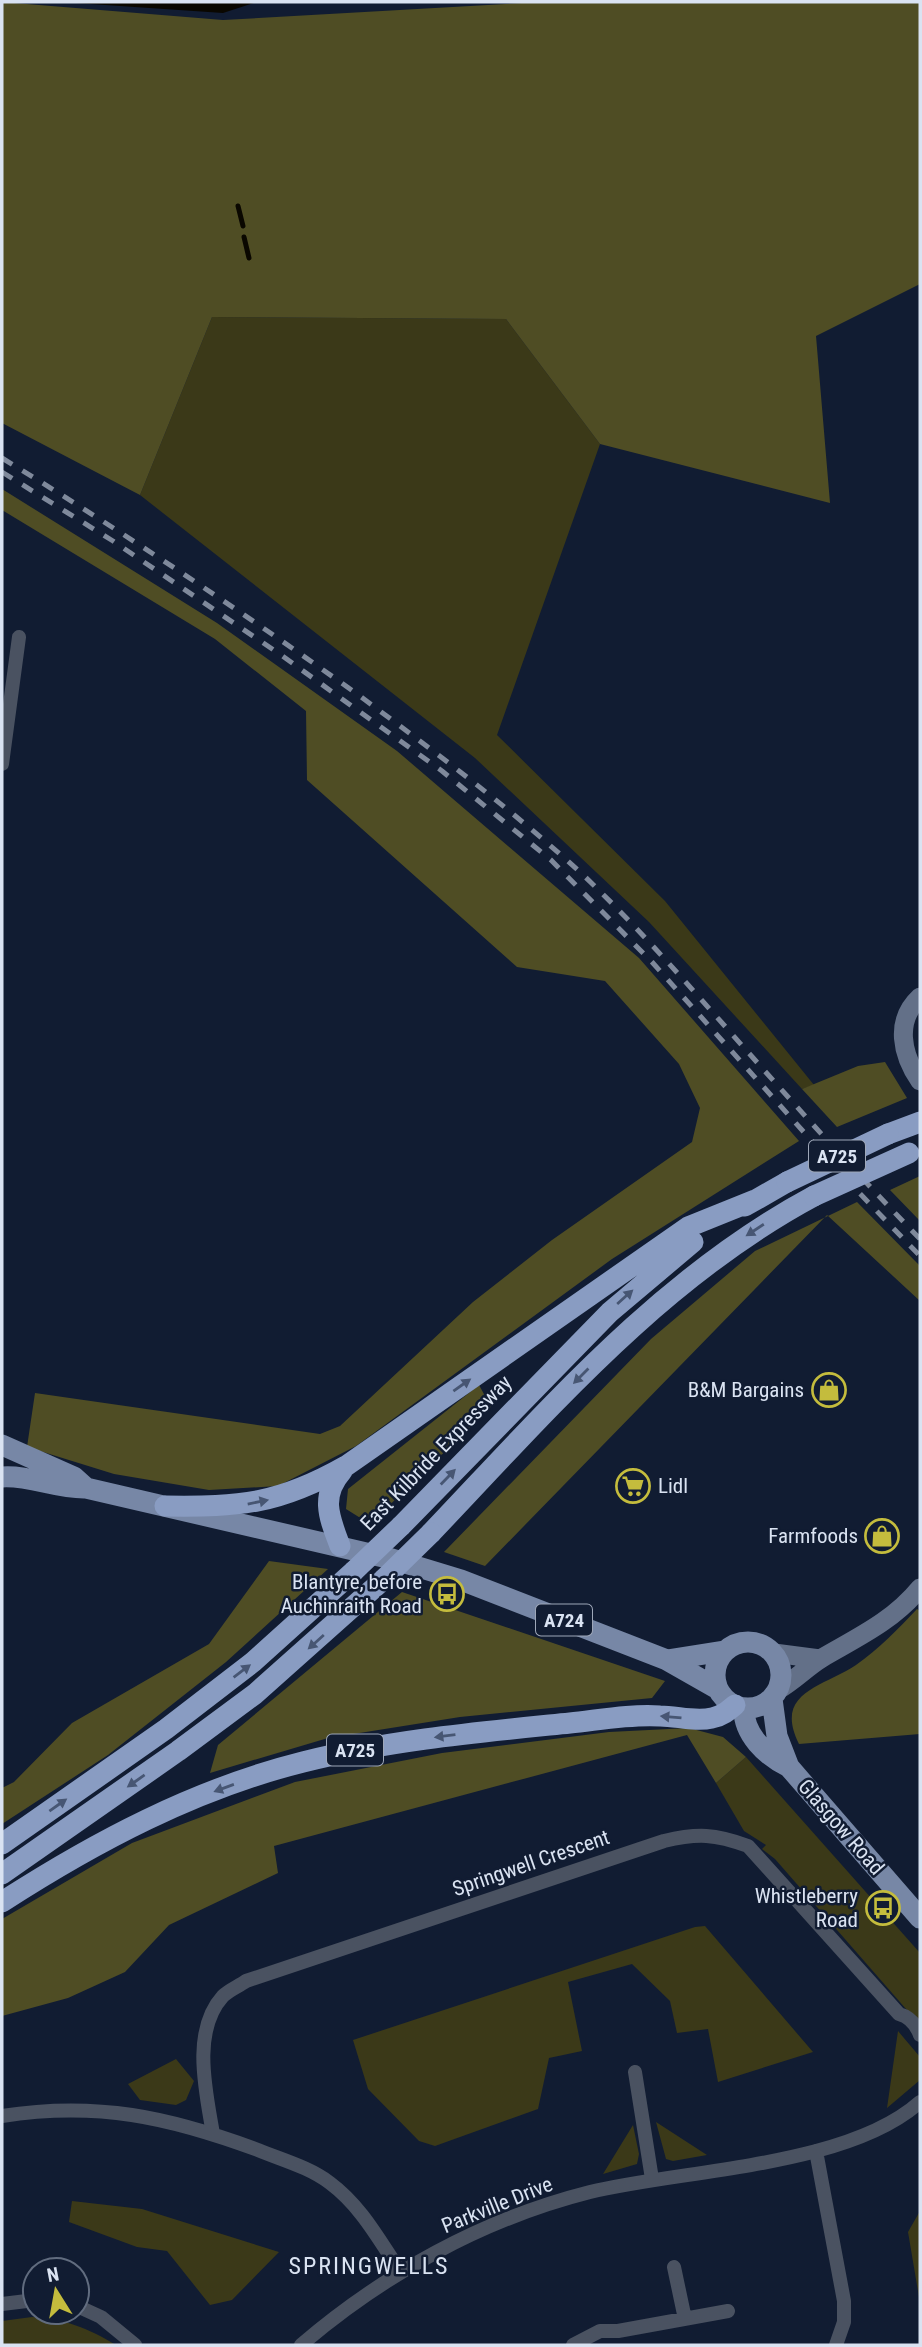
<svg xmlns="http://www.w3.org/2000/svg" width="922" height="2347" font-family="'Roboto Condensed',sans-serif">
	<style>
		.green { fill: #3b3918 }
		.forest { fill: #4f4d24 }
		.water { fill: #0a0700 }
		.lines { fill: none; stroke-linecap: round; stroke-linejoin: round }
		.stream { stroke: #0a0700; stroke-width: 5 }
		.street { stroke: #4a5261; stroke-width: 14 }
		.secondary { stroke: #637088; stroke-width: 19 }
		.primary { stroke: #7787a6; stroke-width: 21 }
		.highway { stroke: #899cc2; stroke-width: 21 }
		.rail { stroke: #7f899b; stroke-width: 5; stroke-dasharray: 12 12; stroke-linecap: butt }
		.highway-bridge { stroke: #899cc2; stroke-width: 21 }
		.oneway { fill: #475673 }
		.labels { text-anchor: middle; stroke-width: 5; stroke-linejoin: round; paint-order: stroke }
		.shield { fill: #111c32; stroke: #9ea7b8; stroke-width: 2 }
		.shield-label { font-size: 19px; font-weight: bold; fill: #dae3f2 }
		.poi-label { font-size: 21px; fill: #dae3f2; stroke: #111c32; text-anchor: end }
		.street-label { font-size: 21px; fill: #dae3f2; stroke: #111c32 }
		.quarter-label { font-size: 24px; letter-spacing: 2px; fill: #dae3f2; stroke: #111c32 }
	</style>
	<rect width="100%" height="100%" fill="#111c32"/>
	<path class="green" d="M212,317L506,319L600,444L497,735L665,901L814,1085L802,1089L649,922L475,758L140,495Z
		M746,1757L920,1953V2025L775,1859L762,1849L766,1845L744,1831L716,1783Z
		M705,1926L813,2052L718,2082L708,2029L677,2033L670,2001L632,1964L568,1982L582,2051L549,2058L538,2109L435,2146L419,2141L368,2089L353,2040L695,1927Z
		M898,2031L920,2057V2080L887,2108Z
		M176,2059L194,2081L186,2100L176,2105L140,2100L128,2084Z
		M656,2122L707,2155L673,2161L666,2159Z
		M633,2125L639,2154L637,2164L603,2174Z
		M72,2201L142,2209L279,2252L232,2300L210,2305L167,2251L137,2247L69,2222Z
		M920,2211V2303L908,2232Z
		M32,2317C65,2319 88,2328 116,2345H2V2321Z"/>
	<path class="forest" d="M2,2L223,20L541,2H920V284L816,336L830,503L600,444L506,319L212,317L140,495L2,423Z
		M2,489L217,623L397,751L639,958L799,1141L612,1259L356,1446L278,1486L209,1490L114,1474L27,1447L35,1393L320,1434L340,1426L473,1302L552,1240L692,1142L700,1108L679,1064L605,981L517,967L307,780L306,711L215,639L2,510Z
		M885,1062L907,1098L837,1127L802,1089L858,1066Z
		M920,1176V1221L890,1190Z
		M857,1202L920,1266V1301L827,1215L485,1566L444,1552L651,1339L755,1251Z
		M479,1385L491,1407L370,1524L346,1509L348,1489Z
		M269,1561L328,1569L226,1662L108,1755L2,1824V1788L14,1782L72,1723L209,1644Z
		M402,1592L665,1681L652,1698L460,1717L328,1738L210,1773L218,1745Z
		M917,1609L920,1611V1734L799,1744C773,1692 823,1687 856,1665C879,1649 898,1629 917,1609Z
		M689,1728L723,1737L746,1757L716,1783L687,1735L274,1846L278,1873L169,1925L125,1972L68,1998L2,2016V1919L132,1843L295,1782L442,1753L609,1732Z"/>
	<path class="water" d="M61,2H257L223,13Z"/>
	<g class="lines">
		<path class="stream" d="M238,206L243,226
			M244,237L249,258"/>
		<path class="street" d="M2,764L19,637
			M635,2072L652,2179
			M2,2116C96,2101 169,2117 258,2150C282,2160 309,2167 330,2183C361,2206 379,2240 400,2271
			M213,2134C206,2092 191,2031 223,1996C229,1990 239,1986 246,1981L664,1841C698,1833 715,1834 748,1846L899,2014C910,2017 916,2024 920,2035
			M816,2151L844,2301V2322L836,2345
			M674,2267L685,2319
			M2,2304L35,2300
			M77,2306L101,2317L135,2345
			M301,2345C384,2274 483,2219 590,2192C686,2169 847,2167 920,2102
			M573,2345L600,2331H618L728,2311"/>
		<path class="secondary" d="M920,997C894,1021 902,1055 920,1081
			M774,1653L820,1659
			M778,1690C794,1681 807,1667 822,1658C858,1637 893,1621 920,1588"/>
		<path class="primary" d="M2,1445L74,1477L84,1486
			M2,1477C30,1475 57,1489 86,1488L392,1559L461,1580L667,1660L718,1689
			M715 1675a33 33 0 1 1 66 0a33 33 0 1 1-66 0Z
			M667,1660L724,1651
			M772,1699L777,1736L789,1767L920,1918
			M744,1708C743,1734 766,1756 789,1767"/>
		<path class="highway" d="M888,1134L920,1122
			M745,1206L787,1182
			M165,1506C241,1507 279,1504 346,1466L688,1227L755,1200
			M401,1526L610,1312L693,1242
			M431,1533C549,1409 661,1278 814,1196
			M340,1546C329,1517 320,1496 342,1471
			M2,1844L166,1729L253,1662L354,1571
			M2,1874L178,1751L255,1694L384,1579
			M2,1902C95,1842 195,1789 303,1762C390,1740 481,1732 570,1723C599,1720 630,1714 660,1716C677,1716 695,1722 712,1718C722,1716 728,1711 735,1705"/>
		<path class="rail" d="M2,458C123,532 241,611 357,694C434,751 510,808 581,873C634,923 682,978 731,1033C793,1103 855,1172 920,1239
			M2,472L113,541L281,655L442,771L551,860L652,962L843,1176L920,1256"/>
		<path class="highway-bridge" d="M787,1182L888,1134
			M814,1196L909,1153
			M354,1571L401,1526
			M384,1579L431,1533"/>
	</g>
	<defs><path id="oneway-solid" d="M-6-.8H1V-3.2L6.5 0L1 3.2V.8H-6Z" transform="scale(1.75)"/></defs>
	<g class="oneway">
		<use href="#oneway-solid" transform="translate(755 1230) rotate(147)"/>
		<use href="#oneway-solid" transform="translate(625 1297) rotate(-42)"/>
		<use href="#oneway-solid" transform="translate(581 1376) rotate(135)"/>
		<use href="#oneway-solid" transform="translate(462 1385) rotate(-35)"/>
		<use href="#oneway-solid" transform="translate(448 1477) rotate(-46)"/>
		<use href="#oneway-solid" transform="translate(258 1502) rotate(-11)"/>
		<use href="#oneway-solid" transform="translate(316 1642) rotate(138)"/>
		<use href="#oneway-solid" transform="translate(242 1671) rotate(-37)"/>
		<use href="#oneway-solid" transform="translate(671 1717) rotate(-175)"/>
		<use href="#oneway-solid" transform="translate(445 1736) rotate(173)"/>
		<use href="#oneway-solid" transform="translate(136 1781) rotate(145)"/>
		<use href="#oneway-solid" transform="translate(224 1788) rotate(160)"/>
		<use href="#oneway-solid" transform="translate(58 1805) rotate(-35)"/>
	</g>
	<defs>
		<g id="shop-ring" transform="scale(1.75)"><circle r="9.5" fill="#111c32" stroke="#c4bc3d" stroke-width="1.5"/><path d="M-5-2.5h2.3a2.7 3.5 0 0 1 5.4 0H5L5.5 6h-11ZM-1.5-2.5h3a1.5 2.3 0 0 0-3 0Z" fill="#c4bc3d"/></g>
		<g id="supermarket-ring" transform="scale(1.75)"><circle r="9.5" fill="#111c32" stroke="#c4bc3d" stroke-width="1.5"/><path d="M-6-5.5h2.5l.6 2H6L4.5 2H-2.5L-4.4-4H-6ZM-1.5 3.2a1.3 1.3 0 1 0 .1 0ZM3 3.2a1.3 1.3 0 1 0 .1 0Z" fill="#c4bc3d"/></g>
		<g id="bus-ring" transform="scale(1.75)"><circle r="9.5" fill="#111c32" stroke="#c4bc3d" stroke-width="1.5"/><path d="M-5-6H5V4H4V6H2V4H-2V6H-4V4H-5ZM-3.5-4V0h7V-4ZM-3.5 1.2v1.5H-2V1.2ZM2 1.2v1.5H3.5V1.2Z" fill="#c4bc3d"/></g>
	</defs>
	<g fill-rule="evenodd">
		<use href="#shop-ring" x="829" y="1390"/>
		<use href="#supermarket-ring" x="633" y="1486"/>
		<use href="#shop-ring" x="882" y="1536"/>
		<use href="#bus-ring" x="447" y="1594"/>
		<use href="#bus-ring" x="883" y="1908"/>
	</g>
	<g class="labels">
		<g class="shield">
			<rect x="809" y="1140.5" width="56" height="31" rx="5"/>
			<rect x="536" y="1604.5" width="56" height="31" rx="5"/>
			<rect x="327" y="1734.5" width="56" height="31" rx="5"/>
		</g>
		<g class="shield-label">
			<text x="837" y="1163">A725</text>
			<text x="564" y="1627">A724</text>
			<text x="355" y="1757">A725</text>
		</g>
		<g class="poi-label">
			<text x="804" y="1397">B&amp;M Bargains</text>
			<text x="658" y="1493" text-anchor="start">Lidl</text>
			<text x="858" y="1543">Farmfoods</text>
			<text x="422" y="1589">Blantyre, before<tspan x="422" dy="24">Auchinraith Road</tspan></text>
			<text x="858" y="1903">Whistleberry<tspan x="858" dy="24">Road</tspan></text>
		</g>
		<g class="street-label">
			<text transform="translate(436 1453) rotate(-46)" y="7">East Kilbride Expressway</text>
			<text transform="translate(841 1827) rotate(49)" y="7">Glasgow Road</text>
			<text transform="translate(531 1863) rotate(-19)" y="7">Springwell Crescent</text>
			<text transform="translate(497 2205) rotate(-22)" y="7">Parkville Drive</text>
		</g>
		<g class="quarter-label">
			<text x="369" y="2274">SPRINGWELLS</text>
		</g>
	</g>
	<rect width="922" height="2347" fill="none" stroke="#dae3f2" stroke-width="7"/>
	<g transform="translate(56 2291) rotate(349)"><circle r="33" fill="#111c32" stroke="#616c7f" stroke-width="2"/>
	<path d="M0-5L12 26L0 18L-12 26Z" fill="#c4bc3d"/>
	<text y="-10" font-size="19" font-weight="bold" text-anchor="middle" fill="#dae3f2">N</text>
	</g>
</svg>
